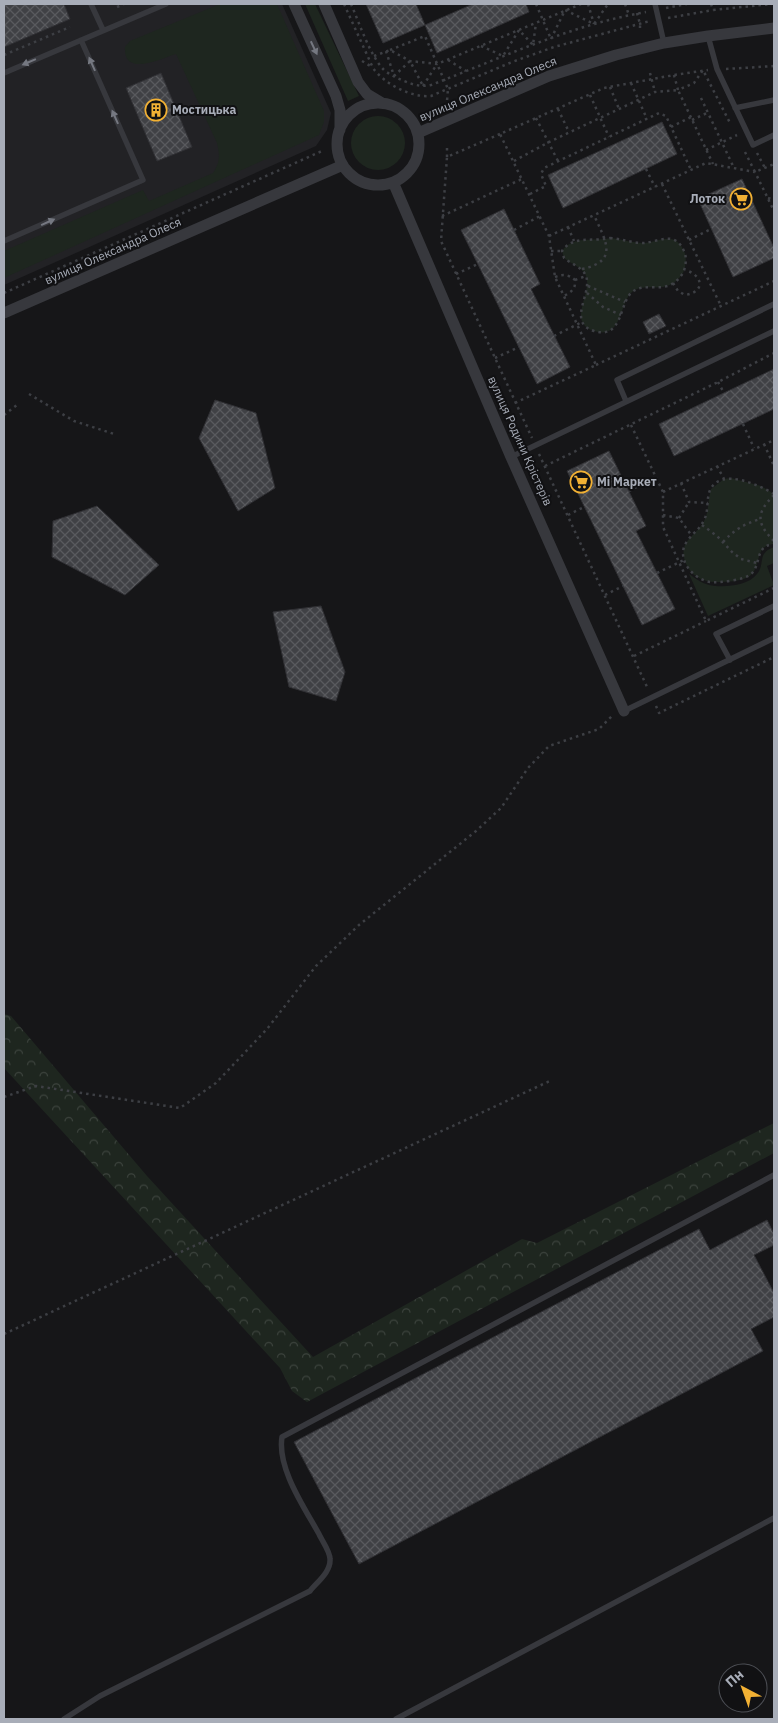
<svg xmlns="http://www.w3.org/2000/svg" width="778" height="1723" font-family="'IBM Plex Sans',sans-serif">
	<style>
		.built { fill: #222225 }
		.green { fill: #1e261f }
		.forest { fill: url(#forest-crowns) }
		.building { fill: url(#building-cross-hatch); stroke: #303034 }
		.lines { fill: none; stroke-linecap: round; stroke-linejoin: round }
		.path { stroke: #3d3f44; stroke-width: 2.5; stroke-dasharray: 2.5 4; stroke-linecap: butt }
		.lane { stroke: #37383d; stroke-width: 5.5 }
		.street { stroke: #37383d; stroke-width: 11 }
		.oneway { fill: #757881 }
		.labels { text-anchor: middle; stroke-width: 4; stroke-linejoin: round; paint-order: stroke }
		.street-label { font-size: 12px; fill: #a8adb8; stroke: #111113 }
		.poi-label { font-size: 12px; font-weight: bold; fill: #a8adb8; stroke: #111113; text-anchor: start }
	</style>
	<defs>
		<pattern id="forest-crowns" width="20" height="18" patternUnits="userSpaceOnUse" patternTransform="scale(1.25)"><rect width="20" height="18" fill="#1e261f"/><path d="M2 6a3 3 0 1 1 6 0M12 15a3 3 0 1 1 6 0" fill="none" stroke="#3c433d"/></pattern>
		<pattern id="building-cross-hatch" width="8" height="8" patternUnits="userSpaceOnUse" patternTransform="scale(1.25)"><rect width="8" height="8" fill="#404145"/><path d="M0 0l8 8M0 8l8-8" fill="none" stroke="#595a5e"/></pattern>
	</defs>
	<rect width="100%" height="100%" fill="#161618"/>
	<path class="built" d="M4,4H282L331,113L327,130L316,146L4,285Z"/>
	<path class="green" d="M220,4H277L324,111V122L319,135L4,278V251L143,190L149,201L213,173C220,162 220,156 217,143L176,54C162,58 123,78 125,47L130,41Z
		M305,4H315L359,96L348,101Z
		M351 143a27 27 0 1 1 54 0a27 27 0 1 1-54 0Z
		M610,238C622,239 632,243 644,243C658,242 675,230 684,251C687,257 686,266 683,273C667,298 647,280 632,292C619,303 623,340 594,331C565,322 595,291 585,274C581,267 570,263 564,258L562,251C573,235 593,242 610,238Z
		M731,478L761,486L774,494V544C754,546 762,564 751,575C743,582 724,582 714,582C706,582 698,578 693,574C684,565 679,549 689,539C695,532 701,528 705,519C709,510 708,498 711,489L724,479Z
		M774,547V563L767,566L774,585L708,616L689,574C695,578 701,583 709,585C723,588 748,586 757,574C766,563 756,554 774,547Z"/>
	<path class="forest" d="M4,1014L11,1016L147,1176L313,1357L522,1239L537,1243L774,1123V1153L307,1402L292,1391L280,1368L4,1068Z"/>
	<path class="building" d="M4,4H64L70,19L4,47Z
		M366,4H416L425,25L383,43Z
		M473,4H526L529,12L437,53L425,25Z
		M161,73L192,147L157,161L126,88Z
		M662,122L677,154L563,208L548,175Z
		M742,179L774,248V258L733,277L698,199Z
		M504,209L540,284L531,289L570,367L537,384L461,230Z
		M659,314L666,326L649,334L643,322Z
		M774,369V409L674,456L659,424Z
		M215,400L256,413L275,488L238,511L199,438Z
		M609,451L646,526L636,531L675,609L642,625L567,471Z
		M97,506L159,565L125,595L52,557L53,521Z
		M321,606L345,672L336,701L289,687L273,612Z
		M767,1220L774,1234V1245L754,1255L774,1293V1317L751,1329L763,1351L359,1564L294,1442L699,1229L710,1250Z"/>
	<g class="lines">
		<path class="path" d="M344,4L373,68C384,84 412,98 431,96L512,62L554,47L650,21
			M351,4C359,22 370,56 384,70C390,75 397,78 404,81C414,85 421,87 431,85C501,58 571,25 646,12
			M536,4L551,39
			M588,4L594,24
			M625,4L629,15
			M711,4L713,10L772,4
			M117,7L124,4
			M666,8L687,4
			M637,13L640,24V32
			M668,18L713,10
			M551,39L565,10L594,24L608,4
			M481,46L503,56L519,30L533,45L536,23
			M390,50L425,36L448,89L447,101
			M386,51L394,76L410,61L423,86
			M4,55L70,27
			M374,56L390,50L410,61L437,64L581,4
			M448,60L466,71
			M362,61L372,67
			M726,69L774,66
			M650,73L655,92
			M674,75L678,90L694,83L703,70L730,123
			M631,83L647,119
			M423,86L437,64
			M610,87L619,109
			M590,95L609,137
			M701,98L734,168
			M558,109L569,132
			M536,118L558,161
			M692,120L707,113
			M671,127L691,117
			M500,134L447,157L441,241L532,438
			M706,150L737,135
			M745,152L755,172L774,164
			M757,153L765,168
			M447,157V146
			M514,161L549,142L655,92L678,90L713,164
			M646,169L655,187
			M662,184L721,306
			M530,194L546,186L541,174L544,168L659,113L666,116L691,170
			M768,198L774,200
			M442,216L522,179
			M568,227L574,241
			M514,230L540,216
			M549,236L706,163L755,172L774,211
			M610,238C622,239 632,243 644,243C658,242 675,230 684,251C687,257 686,266 683,273C667,298 647,280 632,292C619,303 623,340 594,331C565,322 595,291 585,274C581,267 570,263 564,258L562,251C573,235 593,242 610,238Z
			M689,240L711,229
			M551,251H562
			M582,269C620,261 605,240 594,215
			M456,274L478,264
			M555,277C563,274 568,274 575,280C576,289 571,292 564,296
			M575,280L586,276
			M673,283L678,291L685,295C706,292 703,275 685,270
			M588,286L625,302
			M4,293L322,151
			M587,293L603,307L621,315
			M554,336L582,322
			M495,358L519,347
			M596,365L774,281
			M718,382L724,393
			M29,394L74,421L114,434
			M515,403L596,365L555,277L549,236L500,134L604,88L674,75L708,70
			M4,415L17,405
			M743,424L754,448
			M631,425L663,492V527L706,621L774,588
			M764,444L774,466
			M539,454L648,689
			M545,466L718,382L774,353
			M717,466L724,479
			M681,483L689,502L708,503
			M629,491L656,477
			M663,492L774,440
			M774,494C759,485 721,467 710,490C706,500 709,511 704,520C700,529 693,533 688,540C674,557 692,579 710,582C719,583 745,580 751,574C762,564 754,546 774,544
			M774,495C756,513 756,523 774,541
			M568,515L584,507
			M663,515L679,518L692,536
			M679,518L689,502
			M702,525L717,536L732,552L741,559L757,563
			M723,542C734,530 744,524 760,519
			M657,573L684,560
			M605,595L623,586
			M634,656L706,621
			M656,706L659,713L774,657
			M4,1097L36,1086L180,1108L216,1083L267,1029L316,966L359,925L476,831L501,808L528,768L549,746L599,729L612,716
			M4,1334L552,1080"/>
		<path class="lane" d="M91,4L103,30
			M655,4L664,43
			M708,36L717,69L753,145L774,135
			M4,73L166,4
			M735,108L774,100
			M4,241L143,180L81,40
			M626,401L617,380L774,304
			M511,457L774,331
			M730,660L716,634L774,606
			M624,711L774,638
			M64,1719L100,1696L310,1591C317,1582 331,1572 330,1559C330,1551 322,1541 319,1534C304,1507 277,1468 282,1437L774,1175
			M396,1719L774,1518"/>
		<path class="street" d="M294,4L336,96L340,110V130
			M324,4L358,82L367,94L382,103
			M337 144a41 41 0 1 1 82 0a41 41 0 1 1-82 0Z
			M418,133L549,76L616,55L664,43L708,36L774,28
			M393,182L511,457L624,711
			M4,313L343,165"/>
	</g>
	<defs><path id="oneway-solid" d="M-6-.8H1V-3.2L6.5 0L1 3.2V.8H-6Z" transform="scale(1.25)"/></defs>
	<g class="oneway">
		<use href="#oneway-solid" transform="translate(314 48) rotate(65)"/>
		<use href="#oneway-solid" transform="translate(29 62) rotate(157)"/>
		<use href="#oneway-solid" transform="translate(92 64) rotate(-114)"/>
		<use href="#oneway-solid" transform="translate(115 117) rotate(-114)"/>
		<use href="#oneway-solid" transform="translate(48 222) rotate(-24)"/>
	</g>
	<defs>
		<g id="building-ring" transform="scale(1.125)"><circle r="9.5" fill="#111113" stroke="#f2b134" stroke-width="1.5"/><path d="M-4-6H4V6H1V3H-1V6H-4ZM-2.5-4.3h1.7v1.8h-1.7ZM.8-4.3h1.7v1.8H.8ZM-2.5-1h1.7V.8h-1.7ZM.8-1h1.7V.8H.8Z" fill="#f2b134"/></g>
		<g id="supermarket-ring" transform="scale(1.125)"><circle r="9.5" fill="#111113" stroke="#f2b134" stroke-width="1.5"/><path d="M-6-5.5h2.5l.6 2H6L4.5 2H-2.5L-4.4-4H-6ZM-1.5 3.2a1.3 1.3 0 1 0 .1 0ZM3 3.2a1.3 1.3 0 1 0 .1 0Z" fill="#f2b134"/></g>
	</defs>
	<g fill-rule="evenodd">
		<use href="#building-ring" x="156" y="110"/>
		<use href="#supermarket-ring" x="741" y="199"/>
		<use href="#supermarket-ring" x="581" y="482"/>
	</g>
	<g class="labels">
		<g class="street-label">
			<text transform="translate(488 89) rotate(-23)" y="4">вулиця Олександра Олеся</text>
			<text transform="translate(113 251) rotate(-24)" y="4">вулиця Олександра Олеся</text>
			<text transform="translate(520 441) rotate(66)" y="4">вулиця Родини Крістерів</text>
		</g>
		<g class="poi-label">
			<text x="172" y="114">Мостицька</text>
			<text x="725" y="203" text-anchor="end">Лоток</text>
			<text x="597" y="486">Мі Маркет</text>
		</g>
	</g>
	<rect width="778" height="1723" fill="none" stroke="#a8adb8" stroke-width="10"/>
	<g transform="translate(743 1688) rotate(319)"><circle r="24" fill="#111113" stroke="#4d4f55"/>
	<path d="M0-4L9 19L0 12L-9 19Z" fill="#f2b134"/>
	<text y="-8" font-size="14" font-weight="bold" text-anchor="middle" fill="#a8adb8">Пн</text>
	</g>
</svg>
